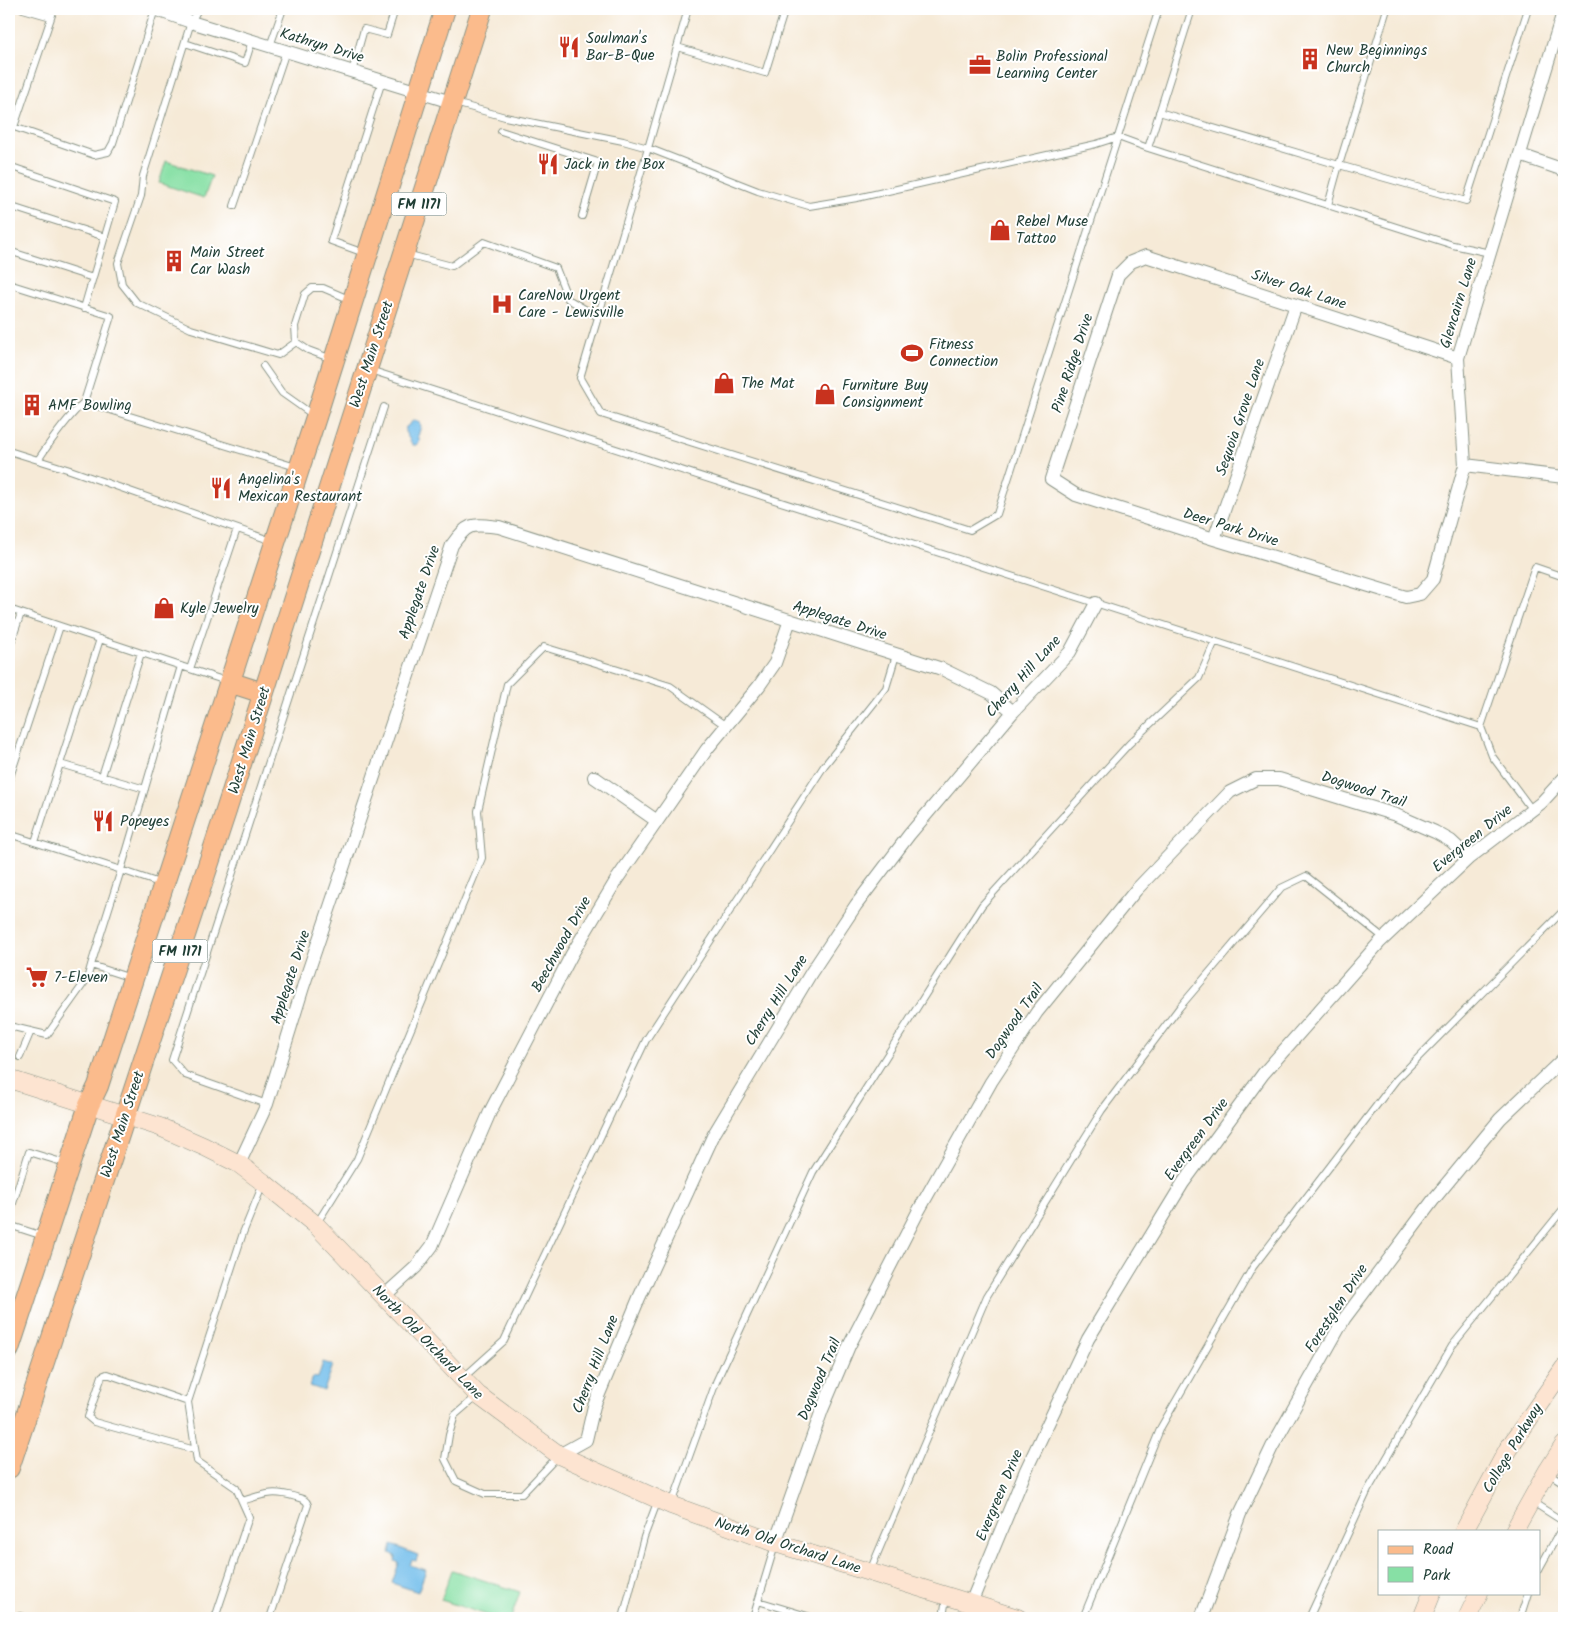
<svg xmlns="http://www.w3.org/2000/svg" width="1573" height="1627" font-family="Kalam,sans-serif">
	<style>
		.green { fill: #87e0a5; stroke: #538e6c }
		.water { fill: #71bdeb; stroke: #487d90 }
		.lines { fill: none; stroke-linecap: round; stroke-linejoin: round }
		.lane-casing { stroke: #8a9486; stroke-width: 8 }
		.street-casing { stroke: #8a9486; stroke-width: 14 }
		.secondary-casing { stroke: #8a9486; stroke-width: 19 }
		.primary-casing { stroke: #8a9486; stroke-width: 22 }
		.lane { stroke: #fff; stroke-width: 6 }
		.street { stroke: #fff; stroke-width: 12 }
		.secondary { stroke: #fde4d1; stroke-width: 18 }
		.primary { stroke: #fbbb8c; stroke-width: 20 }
		.labels { text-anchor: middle; stroke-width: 4; stroke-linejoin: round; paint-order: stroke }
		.shield { fill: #fff; stroke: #627771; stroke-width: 1 }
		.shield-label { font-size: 14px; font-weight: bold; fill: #1f3d34 }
		.poi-label { font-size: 15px; fill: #1f3d34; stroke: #fff; text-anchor: start }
		.street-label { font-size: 15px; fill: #1f3d34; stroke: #fff }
	</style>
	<rect width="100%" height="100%" fill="#fff"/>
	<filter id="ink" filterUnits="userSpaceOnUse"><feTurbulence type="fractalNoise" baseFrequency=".02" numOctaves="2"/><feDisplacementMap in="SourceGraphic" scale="10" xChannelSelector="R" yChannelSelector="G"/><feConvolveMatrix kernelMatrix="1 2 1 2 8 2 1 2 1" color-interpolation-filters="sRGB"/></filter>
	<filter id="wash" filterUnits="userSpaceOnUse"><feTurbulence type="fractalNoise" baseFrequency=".0096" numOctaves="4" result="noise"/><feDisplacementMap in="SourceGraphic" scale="20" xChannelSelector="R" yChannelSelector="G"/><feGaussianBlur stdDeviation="1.12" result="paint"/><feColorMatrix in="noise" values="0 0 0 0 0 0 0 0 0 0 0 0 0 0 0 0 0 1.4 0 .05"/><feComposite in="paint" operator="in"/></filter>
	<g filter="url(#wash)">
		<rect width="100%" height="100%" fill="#f6ead7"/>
		<path class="green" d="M166,161L212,176L204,198L159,183Z
			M452,1570L520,1592L511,1618H496L441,1600Z"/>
		<path class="water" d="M414,420L418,421L421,426L418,436L420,441L416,445H413C409,440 408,436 405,432V428Z
			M323,1362L333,1365L324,1391L310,1386L313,1377L318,1378Z
			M392,1545L418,1555L416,1561L412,1560L410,1565L426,1570L418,1592L392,1583L399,1563L395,1561L396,1556L390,1553Z"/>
	</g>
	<g filter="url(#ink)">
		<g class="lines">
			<g class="lane-casing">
				<path id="lane" d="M23,9L51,17
					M54,9L14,127L94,155L108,152L113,143L155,9
					M198,9L191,22L143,176L141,196L118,263L122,284L137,303L191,329L278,355L296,342
					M688,9L644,162L580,378L601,414L970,530L997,514L1159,9
					M1387,9L1339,165L1466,201L1528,9
					M185,43L245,63L252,41
					M270,46L283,9
					M677,47L765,73L785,9
					M352,72L364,29L387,35L395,9
					M455,103L505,117L623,141L648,148L758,191L809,206L857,198L1096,144L1118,137L1148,148L1453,245L1490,253
					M1159,112L1339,165L1328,205
					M501,131L598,162L582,216
					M1148,148L1192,9
					M9,166L115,202L84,308
					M9,206L105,237
					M234,206L286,51
					M9,251L93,278
					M364,253L331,241L382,81
					M406,254L452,266L484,242L556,268L568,299L598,317
					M9,284L111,316L84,402L296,467
					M332,359L308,350L296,342L295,326L305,294L312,288H323L351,300
					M263,366L282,393L313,415
					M370,370L1481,727L1492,756L1532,810
					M9,451L70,470L272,541
					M38,460C52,439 66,419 84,402
					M9,609L226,681
					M9,649L21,613
					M190,669L237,529
					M1481,727L1535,567L1564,577
					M60,764L145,789
					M102,776L141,653
					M9,780L60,626
					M9,834L121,870L181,666
					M35,842L100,639
					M131,978L91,965L121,870L162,884
					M9,1026L47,1035L87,979L91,965
					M20,1057L31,1031
					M267,1104L185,1075L172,1060L384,407
					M9,1216L29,1152L68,1164
					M317,1223L357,1159L482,858L478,811L507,684L544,647L670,686L726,726
					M9,1225L43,1236
					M463,1378L504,1341L646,1040L824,766L886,688L896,655
					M477,1396L455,1415L449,1435L445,1459L456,1481L485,1494H522L558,1456
					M188,1402L107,1374L102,1376L88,1417L94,1422L195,1450
					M1548,1473L1564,1483
					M242,1501C265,1494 272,1490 296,1497C302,1499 306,1499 308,1505L270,1618
					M1531,1501L1564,1522
					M672,1504L716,1382L813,1172L982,905L1129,744L1199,678L1215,641
					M1539,1569L1564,1524
					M870,1571L987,1296L1102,1110L1179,1008L1281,888L1306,876L1384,938
					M758,1601L814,1618
					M20,1616L28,1618
					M215,1618L249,1517L236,1488L197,1461L188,1402L243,1233L263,1184
					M623,1618L644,1537L658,1500
					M753,1618L775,1545
					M943,1618L946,1597
					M1083,1618L1161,1427L1253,1267L1396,1080L1564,910
					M1309,1618L1368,1490L1452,1346L1564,1208
					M1520,1618L1528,1593"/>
			</g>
			<g class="street-casing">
				<path id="street" d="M154,9L191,22L451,102
					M1520,155L1564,170
					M1458,358L1146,256L1131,262L1118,275L1051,479L1076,495L1214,539L1406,597L1420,594L1433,579L1465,465L1458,358L1564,9
					M1465,465L1564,477
					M1214,539L1296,305
					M594,777L657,821
					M239,1164L267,1104L303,987L452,545C468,522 472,524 499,527L942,669L991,693L1013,712
					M384,1296L416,1267L432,1246L490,1112L572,954L617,879L707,749L759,686L775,663L790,620
					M559,1455L586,1440L594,1406L639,1298L714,1134L811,973L856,905L909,835L1013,712L1070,652L1096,603
					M775,1543L822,1410L849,1346L919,1210L991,1082L1037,1012L1136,890L1230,792L1256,779H1279L1396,815L1435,832L1451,841L1469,858
					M971,1603L1026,1470L1088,1339L1183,1183L1263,1074L1379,943L1469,858L1541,803L1564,778
					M1201,1618L1240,1514L1272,1447L1344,1319L1434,1199L1500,1119L1564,1058"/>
			</g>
			<g class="secondary-casing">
				<path id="secondary" d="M9,1079L160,1127L205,1147L239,1164L263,1182L316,1225L478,1395L559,1455L671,1505L775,1543L1018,1618
					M1464,1531L1508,1449L1564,1368
					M1514,1531L1548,1470L1564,1445
					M1422,1618L1432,1593
					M1467,1618L1479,1593"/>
			</g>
			<g class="primary-casing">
				<path id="primary" d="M229,682L263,693
					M9,1349L89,1105L98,1086L316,417L445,9
					M9,1468L226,811L482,9"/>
			</g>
			<use href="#lane" class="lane"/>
			<use href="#street" class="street"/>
			<use href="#secondary" class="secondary"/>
			<use href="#primary" class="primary"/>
		</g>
	</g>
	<defs>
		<g id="restaurant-bare" transform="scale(1.725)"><path d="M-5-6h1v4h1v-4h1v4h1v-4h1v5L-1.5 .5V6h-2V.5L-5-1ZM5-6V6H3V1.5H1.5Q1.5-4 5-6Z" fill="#c8321e" stroke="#fff" stroke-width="2.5" paint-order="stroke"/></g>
		<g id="building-bare" transform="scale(1.725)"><path d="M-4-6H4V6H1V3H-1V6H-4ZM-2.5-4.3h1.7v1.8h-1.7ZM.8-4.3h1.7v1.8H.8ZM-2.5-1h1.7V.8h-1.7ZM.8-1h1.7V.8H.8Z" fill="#c8321e" stroke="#fff" stroke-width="2.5" paint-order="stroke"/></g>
		<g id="office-bare" transform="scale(1.725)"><path d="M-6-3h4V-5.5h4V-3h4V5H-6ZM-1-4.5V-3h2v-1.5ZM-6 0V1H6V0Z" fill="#c8321e" stroke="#fff" stroke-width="2.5" paint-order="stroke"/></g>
		<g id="shop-bare" transform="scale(1.725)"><path d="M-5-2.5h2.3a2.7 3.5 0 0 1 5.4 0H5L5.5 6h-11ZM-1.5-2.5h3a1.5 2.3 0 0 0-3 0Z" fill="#c8321e" stroke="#fff" stroke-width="2.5" paint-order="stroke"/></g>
		<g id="hospital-bare" transform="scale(1.725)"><path d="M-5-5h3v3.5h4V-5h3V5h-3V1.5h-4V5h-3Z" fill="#c8321e" stroke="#fff" stroke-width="2.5" paint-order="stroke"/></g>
		<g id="stadium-bare" transform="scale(1.725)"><path d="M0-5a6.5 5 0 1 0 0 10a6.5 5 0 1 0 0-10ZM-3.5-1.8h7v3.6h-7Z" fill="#c8321e" stroke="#fff" stroke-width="2.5" paint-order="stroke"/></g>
		<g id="supermarket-bare" transform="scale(1.725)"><path d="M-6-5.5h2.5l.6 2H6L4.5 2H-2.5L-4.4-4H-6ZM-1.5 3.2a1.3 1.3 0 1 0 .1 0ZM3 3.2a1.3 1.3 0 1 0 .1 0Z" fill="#c8321e" stroke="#fff" stroke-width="2.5" paint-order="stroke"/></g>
	</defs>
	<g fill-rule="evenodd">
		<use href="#restaurant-bare" x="569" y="47"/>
		<use href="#building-bare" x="1310" y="59"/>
		<use href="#office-bare" x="980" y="65"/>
		<use href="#restaurant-bare" x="548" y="164"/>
		<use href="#shop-bare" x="1000" y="230"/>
		<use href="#building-bare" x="174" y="261"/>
		<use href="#hospital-bare" x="502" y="304"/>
		<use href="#stadium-bare" x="912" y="353"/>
		<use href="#shop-bare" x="724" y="383"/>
		<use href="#shop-bare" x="825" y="394"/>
		<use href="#building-bare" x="32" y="405"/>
		<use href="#restaurant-bare" x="221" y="488"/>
		<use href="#shop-bare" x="164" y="608"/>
		<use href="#restaurant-bare" x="103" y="821"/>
		<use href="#supermarket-bare" x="37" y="977"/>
	</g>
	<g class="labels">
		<g class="shield">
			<rect x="391.5" y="192.5" width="55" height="23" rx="4"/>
			<rect x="152.5" y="939.5" width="55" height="23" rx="4"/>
		</g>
		<g class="shield-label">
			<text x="419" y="209">FM 1171</text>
			<text x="180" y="956">FM 1171</text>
		</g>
		<g class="poi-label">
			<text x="586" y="43">Soulman's<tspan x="586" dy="17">Bar-B-Que</tspan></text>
			<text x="1326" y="55">New Beginnings<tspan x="1326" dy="17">Church</tspan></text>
			<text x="996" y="61">Bolin Professional<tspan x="996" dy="17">Learning Center</tspan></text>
			<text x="564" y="169">Jack in the Box</text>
			<text x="1016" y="226">Rebel Muse<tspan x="1016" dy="17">Tattoo</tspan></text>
			<text x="190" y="257">Main Street<tspan x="190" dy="17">Car Wash</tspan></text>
			<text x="518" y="300">CareNow Urgent<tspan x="518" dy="17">Care - Lewisville</tspan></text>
			<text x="929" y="349">Fitness<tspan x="929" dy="17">Connection</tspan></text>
			<text x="741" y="388">The Mat</text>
			<text x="842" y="390">Furniture Buy<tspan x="842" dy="17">Consignment</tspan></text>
			<text x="48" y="410">AMF Bowling</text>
			<text x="238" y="484">Angelina's<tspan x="238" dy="17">Mexican Restaurant</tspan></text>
			<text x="180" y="613">Kyle Jewelry</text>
			<text x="120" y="826">Popeyes</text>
			<text x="54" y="982">7-Eleven</text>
		</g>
		<g class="street-label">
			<text transform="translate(322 45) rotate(17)" y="5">Kathryn Drive</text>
			<text transform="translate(1299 289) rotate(18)" y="5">Silver Oak Lane</text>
			<text transform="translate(1458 303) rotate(-73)" y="5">Glencairn Lane</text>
			<text transform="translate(371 354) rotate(-72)" y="5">West Main Street</text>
			<text transform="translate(1072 363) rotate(-72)" y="5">Pine Ridge Drive</text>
			<text transform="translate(1240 417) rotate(-71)" y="5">Sequoia Grove Lane</text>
			<text transform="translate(1231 527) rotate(17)" y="5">Deer Park Drive</text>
			<text transform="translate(419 592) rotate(-71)" y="5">Applegate Drive</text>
			<text transform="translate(840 620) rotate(18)" y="5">Applegate Drive</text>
			<text transform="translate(1023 676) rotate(-48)" y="5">Cherry Hill Lane</text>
			<text transform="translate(249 740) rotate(-73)" y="5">West Main Street</text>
			<text transform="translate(1364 789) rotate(18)" y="5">Dogwood Trail</text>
			<text transform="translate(1472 838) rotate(-39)" y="5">Evergreen Drive</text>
			<text transform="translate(561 944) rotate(-61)" y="5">Beechwood Drive</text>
			<text transform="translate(290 977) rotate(-72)" y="5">Applegate Drive</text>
			<text transform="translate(776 1000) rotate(-58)" y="5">Cherry Hill Lane</text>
			<text transform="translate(1014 1021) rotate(-55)" y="5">Dogwood Trail</text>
			<text transform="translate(122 1124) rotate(-72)" y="5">West Main Street</text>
			<text transform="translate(1196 1139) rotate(-54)" y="5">Evergreen Drive</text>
			<text transform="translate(1336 1308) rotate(-57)" y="5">Forestglen Drive</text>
			<text transform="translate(428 1342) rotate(46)" y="5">North Old Orchard Lane</text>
			<text transform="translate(595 1364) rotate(-69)" y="5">Cherry Hill Lane</text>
			<text transform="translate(819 1379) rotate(-67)" y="5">Dogwood Trail</text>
			<text transform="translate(1512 1448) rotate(-59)" y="5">College Parkway</text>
			<text transform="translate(999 1495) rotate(-67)" y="5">Evergreen Drive</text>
			<text transform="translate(788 1545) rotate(18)" y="5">North Old Orchard Lane</text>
		</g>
	</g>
	<rect width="1573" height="1627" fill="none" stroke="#fff" stroke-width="30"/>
	<rect x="1378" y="1530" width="162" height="65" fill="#ffffff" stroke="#a5b1ae"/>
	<rect x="1388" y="1546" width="25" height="8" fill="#fbbb8c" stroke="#a5b1ae"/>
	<text x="1423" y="1554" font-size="15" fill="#1f3d34">Road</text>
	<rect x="1388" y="1567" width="25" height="15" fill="#87e0a5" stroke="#a5b1ae"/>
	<text x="1423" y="1580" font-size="15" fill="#1f3d34">Park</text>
</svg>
